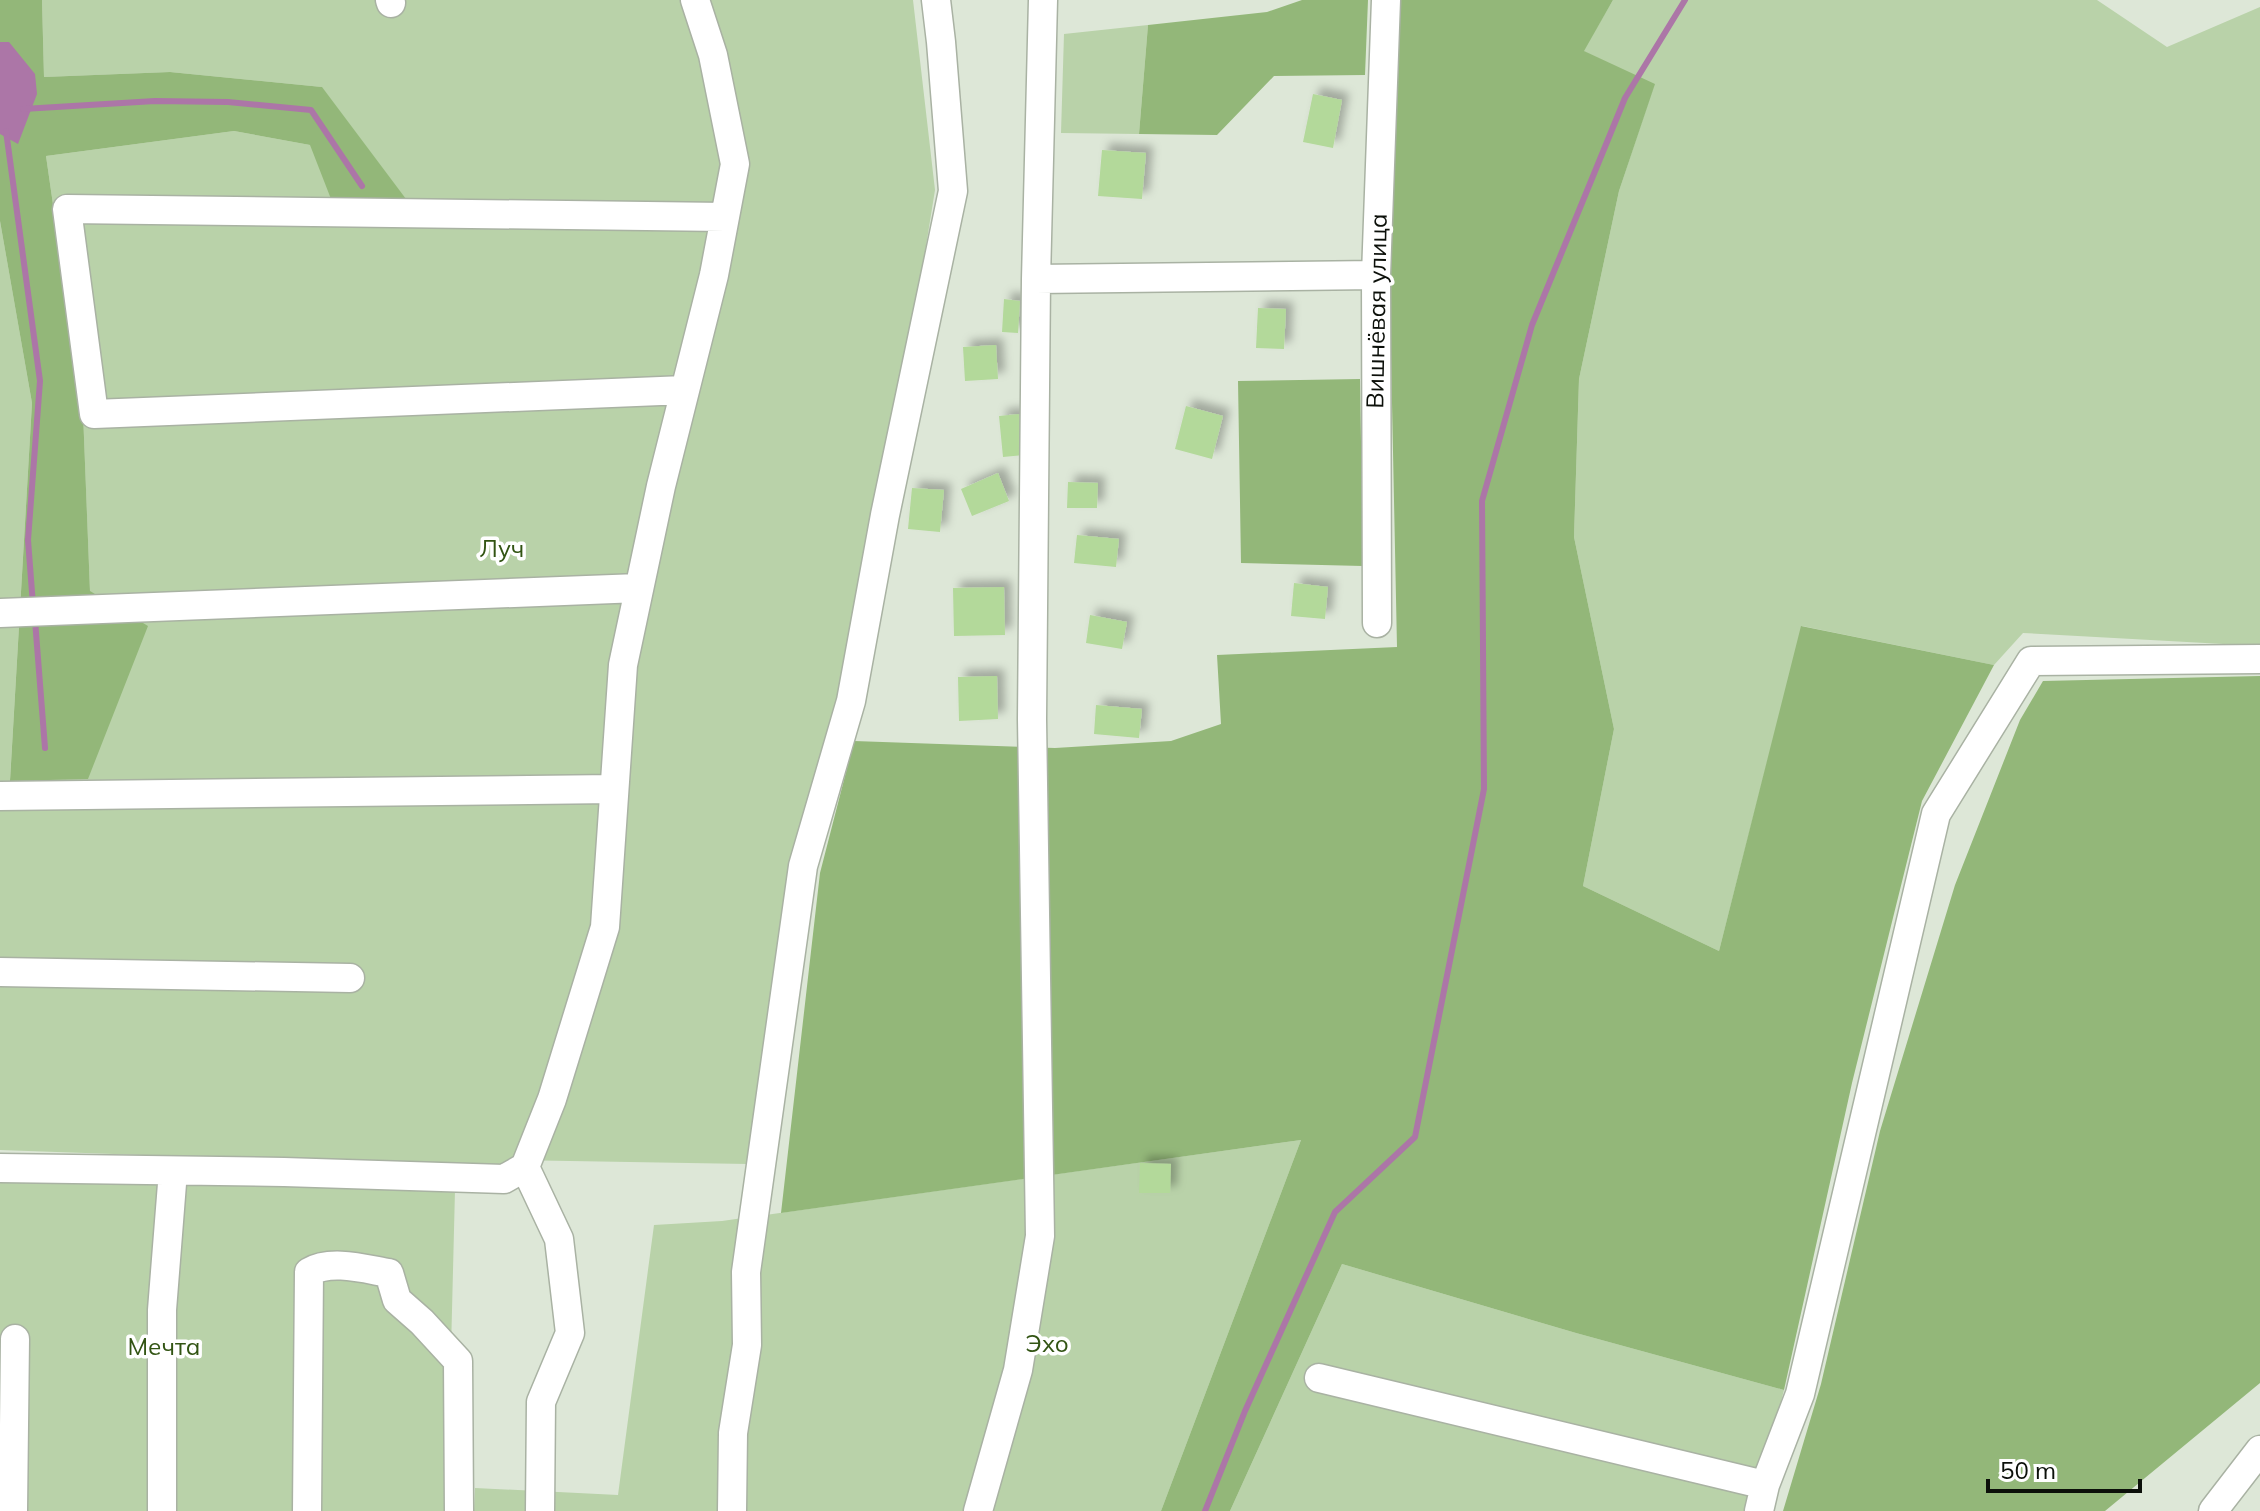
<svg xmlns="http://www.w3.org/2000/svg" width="2260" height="1511" font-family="Mulish,sans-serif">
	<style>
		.green { fill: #b9d2a9 }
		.forest { fill: #93b779 }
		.water { fill: #ac76a7 }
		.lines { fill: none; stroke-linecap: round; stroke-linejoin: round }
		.stream { stroke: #ac76a7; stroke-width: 6 }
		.building { fill: #b3d99a; filter: url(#shadow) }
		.minor-casing { stroke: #a9b2a3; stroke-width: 31 }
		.minor { stroke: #fff; stroke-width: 28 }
		.labels { text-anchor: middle; stroke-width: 7; stroke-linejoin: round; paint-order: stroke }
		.street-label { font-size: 24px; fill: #0c100a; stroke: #fff }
		.park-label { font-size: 24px; fill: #325413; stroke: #fff }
	</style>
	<defs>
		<filter id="shadow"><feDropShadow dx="7" dy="-7" stdDeviation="4" flood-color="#0004"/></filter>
	</defs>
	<rect width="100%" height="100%" fill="#dde7d7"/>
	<path class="green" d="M42,0H913L935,190L911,339L748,1164L511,1160L490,1167L0,1150V221L32,403L10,780L90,592L83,412L46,156L234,131L310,145L322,87L170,72L44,77Z
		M1613,0H2097L2167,47L2260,7V646L2023,633L1994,665L1802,626L1719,951L1583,886L1614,729L1574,537L1579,379L1619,191L1654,85L1583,51Z
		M1148,25L1139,134L1061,133L1064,34Z
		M1301,1140L1161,1511H474L475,1488L618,1495L654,1225L722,1221Z
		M0,1177L455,1190L447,1511H0Z
		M1342,1264L1576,1333L1784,1390L1752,1511H1230Z"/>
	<path class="forest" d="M0,0H42L44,77L170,72L322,87L406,199H331L310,145L234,131L46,156L83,412L90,591L148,626L88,779L10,781L32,403L0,221Z
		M1302,0H1368L1365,75L1274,76L1217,135L1139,134L1148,25L1267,12Z
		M1400,0H1613L1584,51L1655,84L1619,191L1579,379L1574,537L1614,729L1583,886L1719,951L1801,626L1994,665L1922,801L1852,1083L1784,1390L1576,1333L1342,1264L1230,1511H1161L1301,1140L781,1213L820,873L854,741L1055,748L1171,741L1221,724L1217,655L1397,647L1389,256Z
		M1360,379L1363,566L1241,563L1238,381Z
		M2260,676V1383L2105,1511H1783L1821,1384L1880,1131L1955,885L2020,720L2043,681Z"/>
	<path class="water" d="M0,42H9L35,74L37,94L18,144L0,134Z"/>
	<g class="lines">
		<path class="stream" d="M23,109L155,101L228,102L311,110L362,186
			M6,131L40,381L28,540L33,605
			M35,620L45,748
			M1205,1511L1245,1411L1335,1212L1415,1137L1484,789L1482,501L1532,325L1625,98L1685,0"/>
	</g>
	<path class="building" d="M1313,94L1342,100L1333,148L1303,142Z
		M1102,150L1146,153L1142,199L1098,196Z
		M1004,299L1020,301L1018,333L1002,332Z
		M1258,308L1286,309L1284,349L1256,348Z
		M996,345L998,379L965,381L963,347Z
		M1186,406L1223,416L1212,459L1175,449Z
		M1019,414L1024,455L1003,457L999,416Z
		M998,473L1009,501L972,516L961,489Z
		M1068,482L1098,483L1097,508H1067Z
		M912,488L944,490L940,532L908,529Z
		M1077,535L1119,539L1116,567L1074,563Z
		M1294,583L1328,587L1325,619L1291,616Z
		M1004,587L1005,635L954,636L953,588Z
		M1090,615L1127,622L1122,649L1086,643Z
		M997,676L998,719L959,721L958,677Z
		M1096,705L1142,709L1139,738L1094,734Z
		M1140,1163L1171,1164L1170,1193H1139Z"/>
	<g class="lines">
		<g class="minor-casing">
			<path id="minor" d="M390,0L391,3
				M1036,279L1376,275
				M685,390L94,414L67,209L725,217
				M0,613L639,588
				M1377,623L1376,275L1386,0
				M0,796L614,789
				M0,972L350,978
				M525,1167L559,1239L570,1333L541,1402L540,1511
				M0,1168L284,1172L504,1179L525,1167L552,1099L605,927L623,665L661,486L714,275L735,164L713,55L695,0
				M1319,1378L1765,1485
				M13,1511L15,1339
				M162,1511V1310L173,1171
				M307,1511L309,1272C331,1259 365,1269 389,1273L397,1300L422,1322L458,1361L459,1511
				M732,1511L733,1433L747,1345L746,1272L803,866L851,701L885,515L953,191L941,42L936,0
				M978,1511L1018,1370L1040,1236L1032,719L1036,279L1043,0
				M1759,1511L1765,1485L1800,1394L1936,814L2031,661L2260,659
				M2213,1511L2260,1450"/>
		</g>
		<use href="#minor" class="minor"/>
	</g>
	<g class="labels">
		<g class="street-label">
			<text transform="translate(1377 311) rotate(-89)" y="8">Вишнёвая улица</text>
		</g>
		<g class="park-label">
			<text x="502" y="557">Луч</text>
			<text x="1047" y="1352">Эхо</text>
			<text x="164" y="1355">Мечта</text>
		</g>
	</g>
	<path d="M1988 1479v12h152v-12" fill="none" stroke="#0c100a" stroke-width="4"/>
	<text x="2000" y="1479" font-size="24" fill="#0c100a" stroke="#ffffff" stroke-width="6" paint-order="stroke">50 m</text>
</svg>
